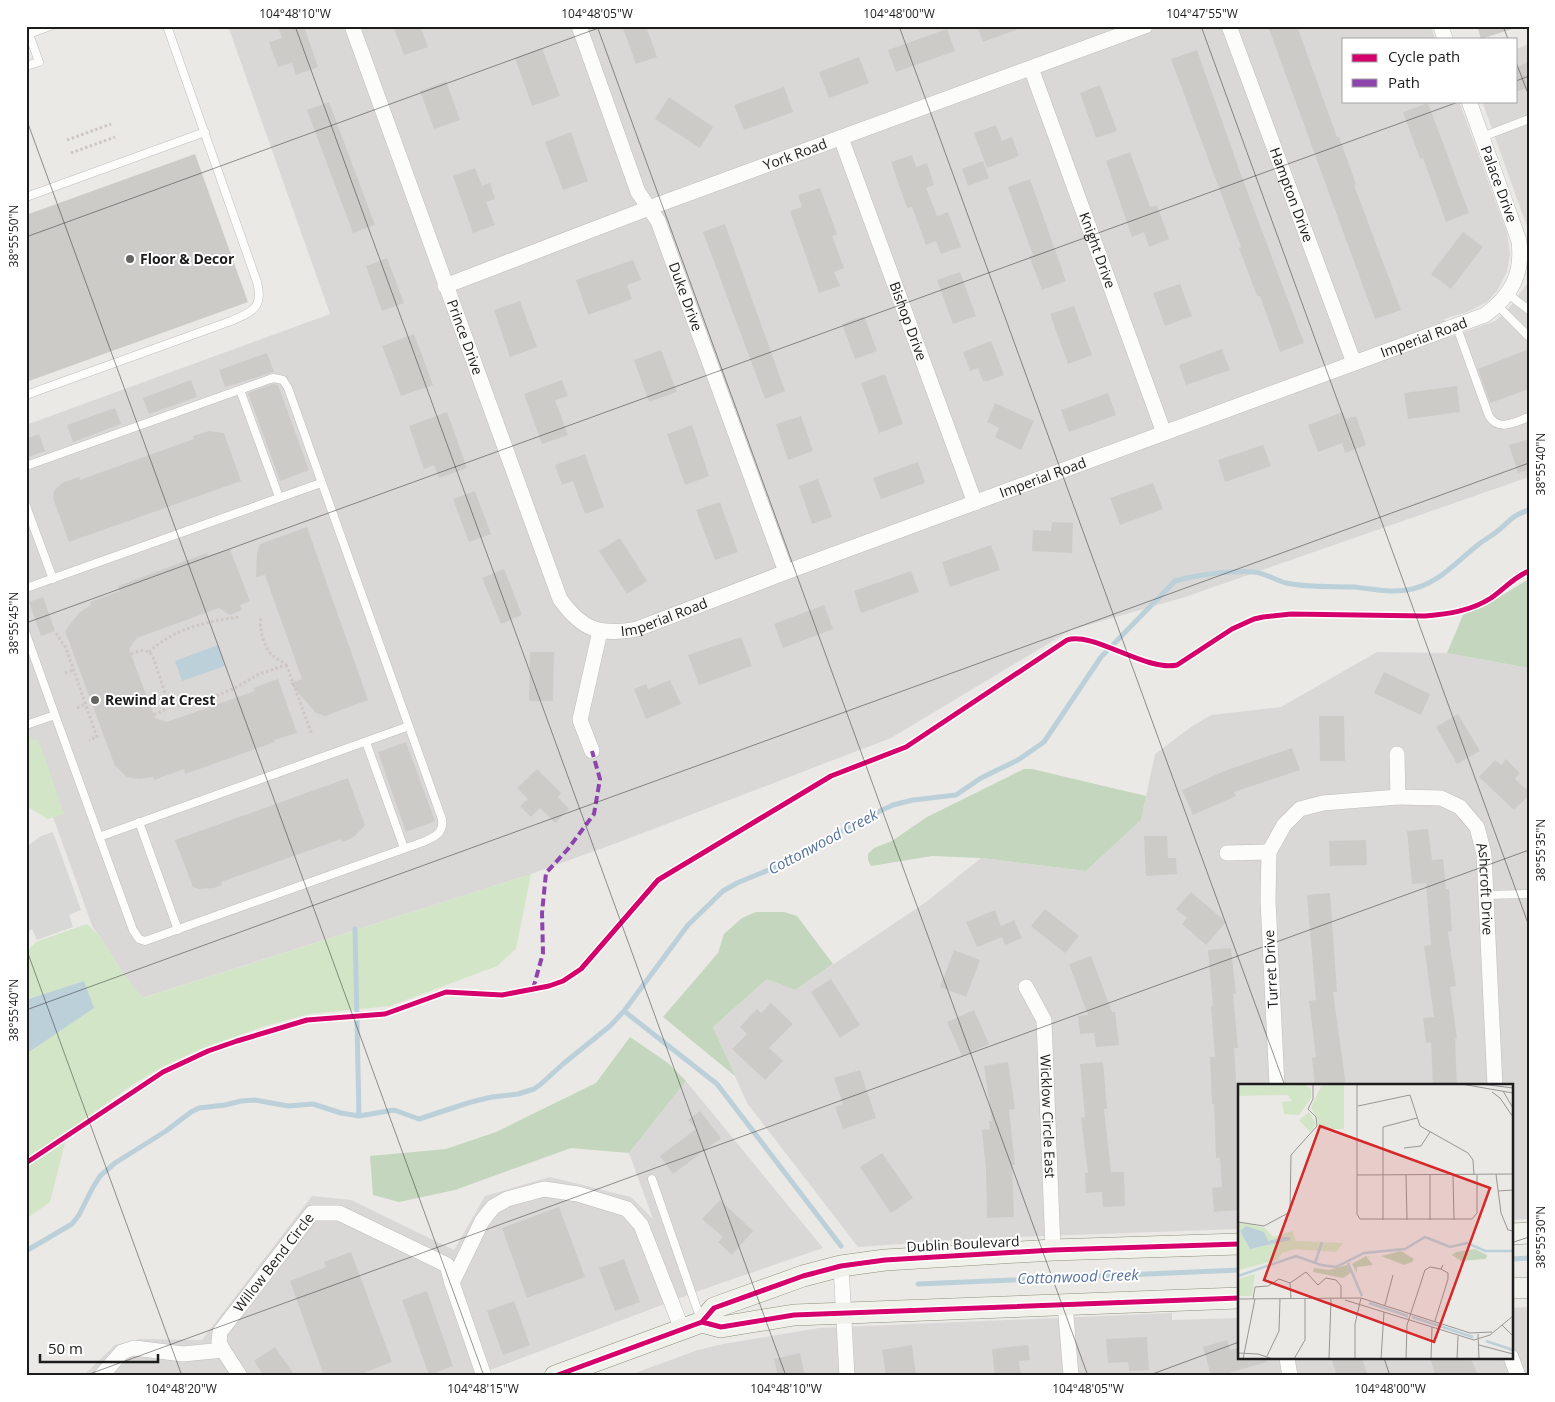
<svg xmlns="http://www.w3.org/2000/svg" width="1555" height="1402" font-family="'Open Sans',sans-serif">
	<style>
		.residential { fill: #d9d8d6 }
		.religious { fill: #d8d8d6 }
		.grass { fill: #d3e5c7 }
		.forest { fill: #c4d6bd }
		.water { fill: #bcd0da }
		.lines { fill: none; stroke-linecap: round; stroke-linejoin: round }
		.stream { stroke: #bcd0da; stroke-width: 5 }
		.building { fill: #cdcbc8 }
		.service-casing { stroke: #c0bfbd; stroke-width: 9 }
		.minor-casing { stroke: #c0bfbd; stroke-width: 16 }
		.secondary-casing { stroke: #8e917f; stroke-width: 22 }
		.path { stroke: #cfc6c3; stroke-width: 3; stroke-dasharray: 2.5 2.5; stroke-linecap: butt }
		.service { stroke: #fcfcfb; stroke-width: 8 }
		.minor { stroke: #fcfcfb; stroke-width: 15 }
		.secondary { stroke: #f0f1ea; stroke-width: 21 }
		.quiet { stroke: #8e44ad; stroke-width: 4; stroke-dasharray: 8 4; stroke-linecap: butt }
		.cycleway-casing { stroke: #fff; stroke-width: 8 }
		.cycleway { stroke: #d6006c; stroke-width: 5 }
		.ticks { fill: none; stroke: #1c1c1c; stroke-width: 1; stroke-opacity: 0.45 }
		.poi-dot { fill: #646462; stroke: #fff; stroke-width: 2 }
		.labels { text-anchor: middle; stroke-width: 4; stroke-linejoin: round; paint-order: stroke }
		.street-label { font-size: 14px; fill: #1c1c1c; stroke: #fff }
		.poi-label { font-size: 14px; font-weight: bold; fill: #1c1c1c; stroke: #fff; text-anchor: start }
		.water-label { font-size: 15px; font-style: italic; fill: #55729f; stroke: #fff }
		.inset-river { fill: none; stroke: #bcd0da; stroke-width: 2.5 }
		.inset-road { fill: none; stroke: #989795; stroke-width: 1 }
		.view { fill: #d62828; fill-opacity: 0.15; stroke: #d62828; stroke-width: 2.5 }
		.inset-edge { fill: none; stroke: #1c1c1c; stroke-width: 2.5 }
		.neatline { fill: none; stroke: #1c1c1c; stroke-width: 2 }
		.ticks-label { font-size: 12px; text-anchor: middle; fill: #1c1c1c }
	</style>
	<rect width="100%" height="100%" fill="#eae9e5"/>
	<path class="residential" d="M228,26H1431L1435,39H1344V101H1459L1507,233L1510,254L1507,272L1497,291L1487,302L1467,312L1444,319L1450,337L1495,321L1509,308L1527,284L1529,279V477L1185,597L1071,630L891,738L622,841L531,874L142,998L124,975L100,937L93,928L26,742V425L330,314Z
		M1529,44V232L1482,101H1516V49Z
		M1377,652L1447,653L1529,668V1219L1511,1220V1086H1239V1229L987,1238L858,1247L747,1103L713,1027L767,979L795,990L926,902L981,858L1086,871L1141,820L1155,754L1191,727L1211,715L1281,707Z
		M686,1081L823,1248L704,1289L474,1376H83L115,1345L140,1339L202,1340L312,1196L351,1200L454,1250L485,1196L550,1177L631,1197L653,1219L629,1153Z
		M1529,1307V1376H627L698,1350L723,1344L819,1328L1172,1313V1320L1239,1318V1358H1511V1308Z"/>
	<path class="religious" d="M53,832L81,910L69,915L73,927L37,940L32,929L26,932V847L41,836Z"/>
	<path class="grass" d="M29,735L33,740H38C48,764 55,789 64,814L48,819L26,806V738Z
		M531,874L516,949L497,966L390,1006L309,1014L262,1027L203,1048L166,1065L135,1083L68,1131L50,1202L26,1219V952L36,942L87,924L100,937L124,975L143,998Z"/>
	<path class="forest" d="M1529,579V668L1447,653L1463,615L1488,604Z
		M1024,769H1032L1146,796L1141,820L1086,871L981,858L932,856L871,866L868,860V854L874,848L892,841L927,817Z
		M756,912H784L797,916L833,964L795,990L767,979L713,1027L735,1076L663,1017L718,953L724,934L742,918Z
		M630,1037L668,1063L686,1081L629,1153L571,1148L455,1190L399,1202L373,1195L370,1156L446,1149L496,1132L596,1083Z"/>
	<path class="water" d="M218,645L225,666L182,681L175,661Z
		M84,981L94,1008L26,1054V1000Z"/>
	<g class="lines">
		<path class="stream" d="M355,929L359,1116
			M624,1011L717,1084L841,1246
			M26,1251L72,1224L79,1215L92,1189L100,1176L115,1163L166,1131L191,1112L199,1108L225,1105L241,1101L255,1100L288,1106L313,1104L341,1113L359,1116L394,1110L419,1119L471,1102L492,1097L518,1094L534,1089L541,1084L563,1064L610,1026L624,1011L688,925L723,891L737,883L800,857L858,821L893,805L913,800L956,795L981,778L1018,760L1044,742L1101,657L1175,581C1195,575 1234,570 1254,572C1265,573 1275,580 1286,583C1309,588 1332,586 1354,587C1372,589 1389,593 1407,590C1438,585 1456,562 1479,544C1484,540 1490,537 1495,533C1510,522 1510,516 1529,510
			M1511,1259L1529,1258
			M918,1284L1239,1270"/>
	</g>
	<path class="building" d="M278,26H304L318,67L296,75L292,63L278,67L269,42L282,38Z
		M393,26H420L428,47L404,55Z
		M622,26H646L657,57L636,64Z
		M977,26H1023V27L983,42Z
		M1268,26H1297L1337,137H1339L1356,184L1354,185L1401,310L1375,319Z
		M1477,26H1514L1515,28L1481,39Z
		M947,29L955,51L896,72L888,50Z
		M542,48L560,96L532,106L515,58Z
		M1197,50L1240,172L1304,343L1280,352L1260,296H1257L1239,248L1241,247L1171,59Z
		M859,57L869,83L829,98L819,72Z
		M1529,62V87L1516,92V67Z
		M446,81L460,120L434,129L420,91Z
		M1100,85L1117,131L1096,138L1080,93Z
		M784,87L793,112L744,130L734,105Z
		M669,97L713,127L700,148L655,119Z
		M329,102L375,225L353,233L307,110Z
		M1428,103L1469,213L1446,222L1423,158L1420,159L1403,112Z
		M996,125L1002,141L1012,137L1019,156L987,168L974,133Z
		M571,132L588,181L563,190L545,142Z
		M1130,152L1150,207L1157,205L1169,239L1149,247L1144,232L1132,237L1106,161Z
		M195,154L248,302L26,382V215Z
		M912,155L916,167L927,163L934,185L926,188L937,216L948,212L961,247L941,254L936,241L926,245L912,207L907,208L891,162Z
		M983,161L989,178L968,186L962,169Z
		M475,168L482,186L490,183L495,199L486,202L495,225L473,233L453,176Z
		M1030,179L1066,281L1042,290L1029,256L1033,255L1008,187Z
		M820,188L837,234L832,236L844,268L834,272L840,286L819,293L790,211L802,207L798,195Z
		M725,224L785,391L765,399L703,232Z
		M1463,232L1483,247L1451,289L1431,274Z
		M387,258L404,303L382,311L366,266Z
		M633,260L641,280L627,285L632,299L588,315L576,280Z
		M960,272L976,316L953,324L937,280Z
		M1180,284L1192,316L1165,326L1153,293Z
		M520,301L537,347L510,357L494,310Z
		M1074,306L1092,355L1068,364L1050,314Z
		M864,316L877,351L855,359L842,324Z
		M414,334L433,385L401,396L382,346Z
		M991,341L1004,375L988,381H983L978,368L970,371L963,352Z
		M1222,349L1230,370L1186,385L1179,365Z
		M1529,349V389L1490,403L1478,369Z
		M661,350L677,392L649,402L634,360Z
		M267,353L274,372L225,387L219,370Z
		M885,374L903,424L879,433L861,383Z
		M191,380L197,397L149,414L143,398Z
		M562,380L568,396L555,400L568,435L542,444L524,394Z
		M272,384L278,385L309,470L280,481L248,393Z
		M1457,386L1460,412L1408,419L1404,393Z
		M1108,393L1116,415L1069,432L1061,410Z
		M995,403L1034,421L1021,450L995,437L999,428L987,422Z
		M115,408L121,424L73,442L67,425Z
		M447,412L467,468L439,478L434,465L424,469L409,426Z
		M1343,412L1346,419L1356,416L1366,445L1345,453L1342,443L1318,452L1308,425Z
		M801,416L813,451L788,460L776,424Z
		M692,425L709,476L685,485L667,434Z
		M209,431L224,433L241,481L69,542L53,498L54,491L62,483L79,477L80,480L194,439L193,436Z
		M39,434L45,451L26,458V439Z
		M1529,439V470L1518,473L1509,445Z
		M1263,445L1271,466L1225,482L1218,460Z
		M585,454L604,507L585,514L573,481L562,485L555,465Z
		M918,462L925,483L881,499L873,478Z
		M818,479L832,517L812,524L799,486Z
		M1153,483L1163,509L1120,525L1110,498Z
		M475,491L491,534L469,542L453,499Z
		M720,502L738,552L715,560L696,510Z
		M1052,522L1073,523L1072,553L1032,551L1033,530L1051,531Z
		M307,527L368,700L325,716L316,713L290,683L302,679L265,575L256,577L257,553L260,544Z
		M620,538L647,581L627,594L599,551Z
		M991,545L1000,570L950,587L942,562Z
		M230,549L250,601L240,605L242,610L230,615L219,608L137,638L129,649L155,718L167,722L255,691L253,688L278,679L297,733L274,740L275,742L185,774L184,769L154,780L153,777L139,779L127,777L115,766L65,631L79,613L91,605L90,602L120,591L118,586L207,553L208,556Z
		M504,569L522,615L501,624L482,578Z
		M911,571L919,592L861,613L854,591Z
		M43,597L55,631L41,636L29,602Z
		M824,605L833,629L783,648L774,624Z
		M741,637L752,666L699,685L688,655Z
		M530,652H554L553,701H529Z
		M1384,672L1430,694L1421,715L1374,693Z
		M670,680L681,704L646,719L634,689L646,684L648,689Z
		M1458,714L1480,751L1457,764L1436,727Z
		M1319,716H1344L1345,761H1320Z
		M406,742L435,821L406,832L378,752Z
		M1292,748L1300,770L1234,792L1236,796L1193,815L1182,790L1227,770Z
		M1506,759L1520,773L1515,779L1529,792V795L1514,810L1479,777L1495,760L1501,765Z
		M537,769L561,793L558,797L569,809L555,823L540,808L531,817L520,806L528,799L517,788Z
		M348,778L365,825L354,837L342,842L341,839L221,882L222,885L214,888L200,889L193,887L175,840Z
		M1428,829L1432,860L1443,859L1446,889H1449L1452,931L1448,932L1456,986L1450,987L1457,1039H1455L1457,1086H1433L1431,1042L1426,1043L1423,1018L1434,1017L1424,946L1431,945L1426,883L1412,884L1407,831Z
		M1144,836H1167L1168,858H1176L1177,874L1146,876Z
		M1366,840L1367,865L1330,866L1329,841Z
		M1191,892L1226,922L1206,945L1182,924L1187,918L1176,909Z
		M1330,893L1337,992H1333L1346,1086H1315L1312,1058L1316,1057L1309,1001L1316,1000L1307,895Z
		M1045,909L1079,936L1065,953L1031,926Z
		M995,910L1001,926L1014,920L1022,938L1005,945L1002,937L977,947L966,922Z
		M1231,948L1236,994H1233L1238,1048H1234L1239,1124V1210L1214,1212L1212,1188L1222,1187L1220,1158H1216L1214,1104H1212L1210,1057H1215L1211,1006H1213L1208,950Z
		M954,950L980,960L966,997L940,987Z
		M1091,956L1112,1012H1115L1119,1045L1096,1047L1094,1033L1080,1034L1078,1016L1088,1015L1069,964Z
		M831,979L860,1025L840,1038L811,992Z
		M771,1003L793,1024L769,1048L783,1061L765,1080L732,1049L747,1034L740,1027L757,1009L761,1013Z
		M974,1010L989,1044L962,1056L947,1022Z
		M1008,1062L1015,1109L1009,1110L1015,1165H1012L1014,1217L987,1218L986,1169L982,1130L990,1129L989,1121H992L984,1066Z
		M1103,1062L1107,1109H1104L1111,1172H1124L1125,1206L1103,1207L1102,1192L1086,1193L1085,1173H1088L1081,1118L1085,1117L1080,1064Z
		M860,1070L876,1118L843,1129L835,1107L843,1104L834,1078Z
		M700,1111L721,1138L673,1174L660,1156L696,1129L688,1120Z
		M882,1153L913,1198L891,1213L860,1167Z
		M720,1200L753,1231L732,1255L718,1242L723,1237L702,1219Z
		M559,1207L585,1277L527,1298L502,1228Z
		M351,1252L392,1362L355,1376H324L290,1281L326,1267L324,1262Z
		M624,1259L640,1302L615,1311L599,1268Z
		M427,1291L453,1366L429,1375L402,1300Z
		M514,1301L530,1345L503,1355L487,1311Z
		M1147,1337L1149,1370L1129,1371L1128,1362L1108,1363L1106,1339Z
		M1227,1340L1230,1350L1239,1348V1358H1266L1267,1362L1218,1376H1211L1203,1347Z
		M912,1345L916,1376H886L882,1350Z
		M1028,1345L1030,1360L1019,1361L1021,1376H995L992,1349Z
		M275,1347L295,1376H264L254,1361Z
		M800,1353L805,1376H778L774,1359Z
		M1331,1358H1362L1368,1376H1337Z
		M1430,1358H1471L1478,1376H1436Z"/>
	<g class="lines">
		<g class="service-casing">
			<path id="service" d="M26,35L50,26
				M26,66L39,62L29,34
				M1482,137L1529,119
				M26,197L205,132
				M1508,294L1529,310
				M1498,306L1529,337
				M1456,325L1489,416C1499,432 1515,422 1529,417
				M240,390L279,497
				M26,395L231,321C252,312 264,308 257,282L167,26
				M26,466L270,379L274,378L283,380L288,388L442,819C444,833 435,837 423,842L145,941L139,939L133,930L55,715L26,725
				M26,506L53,579
				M26,588L321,483
				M26,634L55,715
				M366,742L404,848
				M139,822L178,930
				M99,837L409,726
				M1486,895L1529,894
				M652,1179L701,1320"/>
		</g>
		<g class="minor-casing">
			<g id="minor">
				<path id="s1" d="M352,26L560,599C582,630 600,636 637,629L786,572L1485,315C1512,295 1523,274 1519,241L1469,101"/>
				<path id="s2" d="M579,26L638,192L658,221L786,572"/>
				<path id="s3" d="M1229,26L1354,363"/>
				<path d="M1441,26L1445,39"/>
				<path id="s4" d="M1031,68L1164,433"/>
				<path id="s5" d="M841,138L975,503"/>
				<path id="s6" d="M445,286L649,208L1145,26"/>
				<path d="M592,751L580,720L600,631"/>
				<path id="s7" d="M1397,754L1398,797L1441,798L1460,807L1477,827L1484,854L1495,1086"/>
				<path d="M1227,853L1269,852"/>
				<path id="s8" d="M1026,987L1044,1020L1053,1250"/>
				<path d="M1277,1086L1268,900L1269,852L1284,825L1300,809L1323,803L1398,797"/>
				<path d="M841,1266L847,1376"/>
				<path d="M452,1283L484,1376"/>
				<path d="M1065,1304L1071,1376"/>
				<path d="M223,1350L240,1376"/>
				<path d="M1511,1357L1518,1376"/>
				<path d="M1287,1358L1290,1376"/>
				<path id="s9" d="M101,1376L122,1352L134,1348L183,1354L223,1350L219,1342L220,1332L312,1213H339L447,1265L452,1283L482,1221L493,1207L507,1199L544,1189L578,1194L627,1209L641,1225L682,1329"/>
			</g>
		</g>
		<g class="secondary-casing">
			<path id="secondary" d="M1511,1234L1529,1233
				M1511,1288H1529
				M702,1322L721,1327L794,1315L1239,1298
				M555,1376L702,1322L714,1308L803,1276L841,1266L885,1260L1053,1250L1239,1244"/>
		</g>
		<path class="path" d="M67,140L111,124
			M71,153L115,137
			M56,633L66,648L97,737L89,740
			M149,652C173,629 207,621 240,617
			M131,654C139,651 147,647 153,657L168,702L164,710L153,715
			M286,665L288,669L312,735
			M65,673L73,670
			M168,703L179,705L208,699L233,689L259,674L286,665C282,661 276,659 272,655C263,646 259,628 261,616
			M77,708L86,704"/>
		<use href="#service" class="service"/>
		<use href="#minor" class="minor"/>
		<use href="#secondary" class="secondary"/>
		<path class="quiet" d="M533,989L543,953L542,913L546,873L568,849L594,814L600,779L592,751"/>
		<g class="cycleway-casing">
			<path id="cycleway" d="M26,1163L163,1072L208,1051L237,1041L307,1020L385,1014L446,992L502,995L549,986L563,981L581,969L658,880L831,776L906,747L1067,640C1093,631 1146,672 1177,665L1232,629L1254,619L1263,617L1291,614L1425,616C1448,614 1471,611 1491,598C1504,589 1514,577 1529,571
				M702,1322L721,1327L794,1315L1239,1298
				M555,1376L702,1322L714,1308L803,1276L841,1266L885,1260L1053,1250L1239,1244"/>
		</g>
		<use href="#cycleway" class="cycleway"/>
	</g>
	<path class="ticks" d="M295,26L786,1376M597,26L1088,1376M899,26L1285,1086M1201,26L1529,926M1503,26L1508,39M1516,62L1529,96M1516,81L1529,76M26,118L484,1376M26,237L604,26M26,623L1461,101M26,948L182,1376M26,1010L1529,463M1511,1243L1529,1237M1384,1358L1390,1376M84,1376L1529,850M1147,1376L1239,1342"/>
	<g class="poi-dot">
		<circle cx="130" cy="259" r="5"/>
		<circle cx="95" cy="700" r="5"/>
	</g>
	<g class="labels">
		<g class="street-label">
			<text dy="5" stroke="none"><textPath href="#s6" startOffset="374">York Road</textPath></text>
			<text transform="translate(1499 184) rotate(70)" y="5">Palace Drive</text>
			<text dy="5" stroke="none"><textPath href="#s3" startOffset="180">Hampton Drive</textPath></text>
			<text dy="5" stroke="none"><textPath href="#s4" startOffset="194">Knight Drive</textPath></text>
			<text dy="5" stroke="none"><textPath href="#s2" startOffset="292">Duke Drive</textPath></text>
			<text dy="5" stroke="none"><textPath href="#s5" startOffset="195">Bishop Drive</textPath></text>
			<text dy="5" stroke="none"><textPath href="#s1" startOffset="331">Prince Drive</textPath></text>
			<text dy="5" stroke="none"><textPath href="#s1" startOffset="1538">Imperial Road</textPath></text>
			<text dy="5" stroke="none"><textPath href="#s1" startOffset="1132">Imperial Road</textPath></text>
			<text dy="5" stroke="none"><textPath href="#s1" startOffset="728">Imperial Road</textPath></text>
			<text dy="5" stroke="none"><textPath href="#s7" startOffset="196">Ashcroft Drive</textPath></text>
			<text transform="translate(1271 969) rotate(-93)" y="5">Turret Drive</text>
			<text dy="5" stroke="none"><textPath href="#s8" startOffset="134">Wicklow Circle East</textPath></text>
			<text transform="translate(963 1244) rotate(-3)" y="5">Dublin Boulevard</text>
			<text dy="5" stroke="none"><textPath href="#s9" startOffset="241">Willow Bend Circle</textPath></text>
		</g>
		<g class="poi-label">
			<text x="140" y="264">Floor &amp; Decor</text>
			<text x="105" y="705">Rewind at Crest</text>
		</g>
		<g class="water-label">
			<text transform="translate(823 842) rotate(-28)" y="5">Cottonwood Creek</text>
			<text transform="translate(1078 1277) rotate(-2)" y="5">Cottonwood Creek</text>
		</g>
	</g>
	<g transform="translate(1238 1084)">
		<rect width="275" height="275" fill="#eae9e5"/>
		<path d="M106,0V45H81L79,34L73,24L83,2ZM67,1L73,5V14L61,31L46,30L44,18L54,17L50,11L0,12V2ZM71,28L78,40L72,48L61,36ZM4,138L27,144L35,153L54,147L58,157L105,159L98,168L57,165L44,169L39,176L1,186L0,139ZM17,190L14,212H0V195Z" fill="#d3e5c7"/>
		<path d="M237,165L249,171L248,175L223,177L214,171L218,168ZM163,167L176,175L174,178L166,181L143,172ZM128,172L135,181L119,183V189L114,180ZM109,181L114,188L105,194L75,188L76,184L91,186Z" fill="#c4d6bd"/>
		<path d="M8,142L26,148L30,157L45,153H52V156L12,165L2,147Z" fill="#bcd0da"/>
		<path class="inset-river" d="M77,179L84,158M110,179L124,212M0,192L58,172L83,181L98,183L126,169L167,165L187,153L212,163L229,159L247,167H275M131,219L170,232M174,233L235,253M248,257L275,266"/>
		<path class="inset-road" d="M223,0L275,9M243,0L275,4M119,1V130L122,135M265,7L275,24M254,8L262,14L275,33M120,22L172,11L182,42L230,69L235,76L236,91M166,64L183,62L192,48M258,90L263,129L270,146L275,147M119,91L275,90M168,91L169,136M215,91L216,136M260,107L275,106M122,135H234L239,129V91M145,136V43L179,34M192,136V91M0,138L26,142L52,128L53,71L79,42L78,33L70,25L75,15V0M52,199L53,215M0,215L123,214L232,249L254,248M15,215L17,203L30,202L41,195L52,199L68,188L80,201L88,194L98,196L103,202V214M107,216L236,256L252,251L275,232M147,221L155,191M197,237L210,195V189L203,185L205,181M264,241L275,252M240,250L241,275M241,261L275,270M0,269L20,270L35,275M29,272L41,247L42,215M5,275L17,215M56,275L67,256V215M91,275L93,215M117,275V240L123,214M143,275L146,228M168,275L169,241L187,186L192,183L203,185M193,275L194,243M219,275L220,252"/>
		<path class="view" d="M82,42L252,104L196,258L26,196Z"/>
		<rect width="275" height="275" class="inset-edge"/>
	</g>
	<rect width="1555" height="1402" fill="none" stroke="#ffffff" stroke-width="55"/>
	<rect x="1342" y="38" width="175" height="65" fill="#ffffff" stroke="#a4a4a4"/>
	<rect x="1352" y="54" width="25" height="8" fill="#d6006c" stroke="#a4a4a4"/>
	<text x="1388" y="62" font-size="15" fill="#1c1c1c">Cycle path</text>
	<rect x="1352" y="79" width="25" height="8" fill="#8e44ad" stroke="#a4a4a4"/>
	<text x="1388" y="88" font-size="15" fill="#1c1c1c">Path</text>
	<path d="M40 1354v8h118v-8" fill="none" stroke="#1c1c1c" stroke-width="2.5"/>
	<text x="48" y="1354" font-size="15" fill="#1c1c1c" stroke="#ffffff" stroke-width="4" paint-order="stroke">50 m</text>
	<rect x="28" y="28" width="1500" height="1346" class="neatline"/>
	<g class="ticks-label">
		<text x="295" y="18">104°48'10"W</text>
		<text x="597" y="18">104°48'05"W</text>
		<text x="899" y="18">104°48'00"W</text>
		<text x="1202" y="18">104°47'55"W</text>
		<text transform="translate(14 236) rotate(-90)" y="4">38°55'50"N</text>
		<text transform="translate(1541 464) rotate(-90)" y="4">38°55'40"N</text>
		<text transform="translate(14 623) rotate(-90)" y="4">38°55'45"N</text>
		<text transform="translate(1541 850) rotate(-90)" y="4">38°55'35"N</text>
		<text transform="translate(14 1010) rotate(-90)" y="4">38°55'40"N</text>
		<text transform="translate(1541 1237) rotate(-90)" y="4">38°55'30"N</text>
		<text x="181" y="1393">104°48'20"W</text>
		<text x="483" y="1393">104°48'15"W</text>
		<text x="786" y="1393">104°48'10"W</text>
		<text x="1088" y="1393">104°48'05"W</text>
		<text x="1390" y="1393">104°48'00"W</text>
	</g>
</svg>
